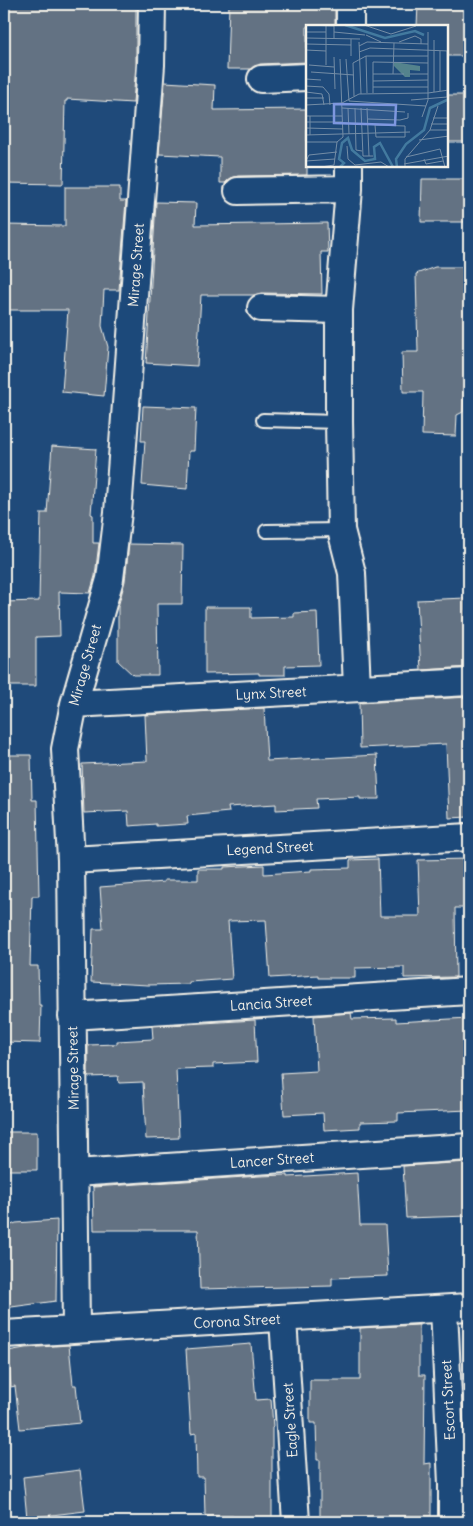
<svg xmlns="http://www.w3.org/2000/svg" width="473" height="1526" font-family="Delius,sans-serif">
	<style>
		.building { fill: #637283; stroke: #f4f1e8 }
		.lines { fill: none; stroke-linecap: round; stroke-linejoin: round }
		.lane-casing { stroke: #f4f1e8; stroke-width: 16 }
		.street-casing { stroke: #f4f1e8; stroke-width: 30 }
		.lane { stroke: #1f4a7a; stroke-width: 12 }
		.street { stroke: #1f4a7a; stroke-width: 26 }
		.labels { text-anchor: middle; stroke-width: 4.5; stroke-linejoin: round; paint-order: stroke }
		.street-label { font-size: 14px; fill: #f4f1e8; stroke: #1f4a7a }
		.inset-river { fill: none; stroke: #437a9f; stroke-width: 2.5 }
		.inset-road { fill: none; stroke: #748da6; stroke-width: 1 }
		.view { fill: #7e97df; fill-opacity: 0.15; stroke: #7e97df; stroke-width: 2.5 }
		.inset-edge { fill: none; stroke: #f4f1e8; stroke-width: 2.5 }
	</style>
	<rect width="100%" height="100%" fill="#1f4a7a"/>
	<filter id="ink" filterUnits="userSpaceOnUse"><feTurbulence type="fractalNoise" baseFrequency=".02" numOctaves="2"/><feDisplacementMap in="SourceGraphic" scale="10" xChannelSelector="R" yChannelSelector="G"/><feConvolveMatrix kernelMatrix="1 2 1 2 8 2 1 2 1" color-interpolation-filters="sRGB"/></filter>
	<g filter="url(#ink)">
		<path class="building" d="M4,4H136V64L133,103L67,99V101H65L63,184L4,183Z
			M229,4H335V26H307V62L260,64L251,69H227Z
			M418,4H469V56H447V26H417Z
			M165,82L215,85L214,110L307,109V175L238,176L231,178L225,183H220V157L159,154Z
			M447,95H469V142H447Z
			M422,179H469V222H421Z
			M65,187H120V201H126L119,290H104L102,326L108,347L104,396L62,392L68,310H4V225L65,226Z
			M156,202L196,203L195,225L327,223L328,252H321L322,294L261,293L254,295H201L197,366L146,363Z
			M435,267H469V391H464L463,412L457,415L456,436L422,435L423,392H403L402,352H418L416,274Z
			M143,406L196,408L194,451H189L187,489L142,485L145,441H141Z
			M52,446L96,449L91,514L93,515V543H99L95,576L90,593L59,592L60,636L36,637V686H4V602L39,601L41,513H47Z
			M129,544L183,545L182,604H157L158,675H133L118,661V607L125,581Z
			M466,598V610H469V667L421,670L417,600Z
			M205,607H251V618L294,617V613L317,612L319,665L285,666V675H259V673L205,674Z
			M469,697V817L449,818L446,744L360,748L359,703Z
			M264,708L267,761L377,755L379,799H360V797L316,799L317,808L276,810V804L228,807L229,812L187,816L188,824L156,826V824L129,826L128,811L84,813L82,764L147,761L145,715Z
			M4,755H31L32,800H37L39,896H32L30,966H38L39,1005H41L40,1043L4,1042Z
			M378,859L380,916H420L418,860L469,859V908H455L456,977L404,978V967L355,968V978H318V975L270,978L266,920L228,921L232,979L189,982V984L148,985L91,982L93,929H103L100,887L164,882V880H198V869H224V867L264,865V874L311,871V869L350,868V860Z
			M351,1013L352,1019L396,1018V1022L469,1018V1110L398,1113V1121L360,1122V1128L324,1130L323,1113L284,1115L281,1073L317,1071L314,1016Z
			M255,1020L257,1062L213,1064V1068L176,1069L179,1138L146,1139L143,1082L119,1083L118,1076L88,1077V1045L117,1044V1041L153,1039L152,1026Z
			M4,1132H37V1170H4Z
			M469,1162V1216L406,1218L403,1166Z
			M357,1173L360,1225H385L388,1276L332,1278V1286L200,1289L198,1230H94L93,1187L260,1176L288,1175V1177Z
			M57,1220L56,1301L4,1308V1228L16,1223Z
			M419,1325V1375H425L424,1464L431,1463V1516H376V1522H320V1460H317L316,1423H310V1380H360V1328Z
			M251,1344L256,1400L271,1399L273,1427L272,1428V1522H233V1516H205L204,1477H197L196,1433L191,1434L186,1349Z
			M69,1345L73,1385H76L80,1423L20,1429L15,1386L11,1387L8,1351L25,1348Z
			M80,1470L85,1511L27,1518L23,1477Z"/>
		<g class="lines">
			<g class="lane-casing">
				<path id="lane" d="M263,420L339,422
					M266,531L341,530"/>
			</g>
			<g class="street-casing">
				<path id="street" d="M350,26V4
					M261,79L307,77
					M349,166V189L339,310V422L341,530L352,573L357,688
					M238,191L349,189
					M261,308L339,310
					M74,704L469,682
					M71,860L469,837
					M72,1016L469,991
					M75,1173L469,1147
					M444,1309L452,1484V1522
					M283,1319L296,1522
					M76,1329L71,860L65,749L74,704L110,579L118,512L151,65L152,4
					M4,1334L469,1307"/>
			</g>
			<use href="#lane" class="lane"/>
			<use href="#street" class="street"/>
		</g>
	</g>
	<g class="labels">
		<g class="street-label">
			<text transform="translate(136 265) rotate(-86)" y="5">Mirage Street</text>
			<text transform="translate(85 665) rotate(-74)" y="5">Mirage Street</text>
			<text transform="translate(271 693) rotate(-3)" y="5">Lynx Street</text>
			<text transform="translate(270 848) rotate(-3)" y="5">Legend Street</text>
			<text transform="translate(271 1003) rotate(-4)" y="5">Lancia Street</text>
			<text transform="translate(73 1068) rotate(-91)" y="5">Mirage Street</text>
			<text transform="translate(272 1160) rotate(-4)" y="5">Lancer Street</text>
			<text transform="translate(237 1321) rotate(-3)" y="5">Corona Street</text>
			<text transform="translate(448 1400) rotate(-93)" y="5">Escort Street</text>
			<text transform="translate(290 1420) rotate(-94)" y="5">Eagle Street</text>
		</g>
	</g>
	<g transform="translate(306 25)">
		<rect width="142" height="142" fill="#1f4a7a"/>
		<path d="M88,37L114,41V46L104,45V52H99L88,41Z" fill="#54838d"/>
		<path class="inset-river" d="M39,0L79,13L109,6L118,10M34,142L38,138L33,134L36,118L42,113L46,125L59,136L69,134L68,122L74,118L87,142M91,142L90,134L100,119L118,105L124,83L143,74"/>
		<path class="inset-road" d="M0,0L28,1V14M58,0L85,9L110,1M0,7H20M28,7L59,10M60,10L75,17M0,13L54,14M128,15V67M53,17L55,69M93,17L109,11L115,14V19M0,19L45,20M53,21L61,17L122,19M0,25L20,26M134,26V66M53,27L64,23L143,26M45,31V14M60,31L61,68M28,32L29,64M40,34L43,76L120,81M3,40L28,42M20,40V1M5,47L48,50M67,49H98M87,49L88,18M104,49H122M0,54L15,55M67,56L122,55M0,61L17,62L23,69L24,80M67,62H122M0,67L16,69L18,80M67,68V37L122,38M48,71L47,38L60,31H122M0,73H18M105,75L141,72V26M0,80L36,78L53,69L122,68L143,65M36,83L99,87M42,83L43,109M49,83L50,125L56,126M55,83L57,131H67M61,83L63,131M0,91H36M116,92L122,75V7M127,93H143M62,94L94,95L102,93V88M0,97H36M125,99H143M69,100L99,101V112H70ZM0,103L37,104M124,105H143M0,110L104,107M4,110V91M113,115L143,111M0,117H31L37,112L34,34M41,121L42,134L49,140L75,137L83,142M100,132L134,124L139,142M29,134L0,136L3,130L31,127M118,134L120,139L137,136M98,139L143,131M15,142L28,140L31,117M99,142V134L124,105L132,81"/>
		<path class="view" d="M28,79L90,80L89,100L28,98Z"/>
		<rect width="142" height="142" class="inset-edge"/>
	</g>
	<rect width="473" height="1526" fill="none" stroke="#1f4a7a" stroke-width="20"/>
	<rect x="10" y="10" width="453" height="1506" fill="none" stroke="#f4f1e8" stroke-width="2" filter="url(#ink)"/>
</svg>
